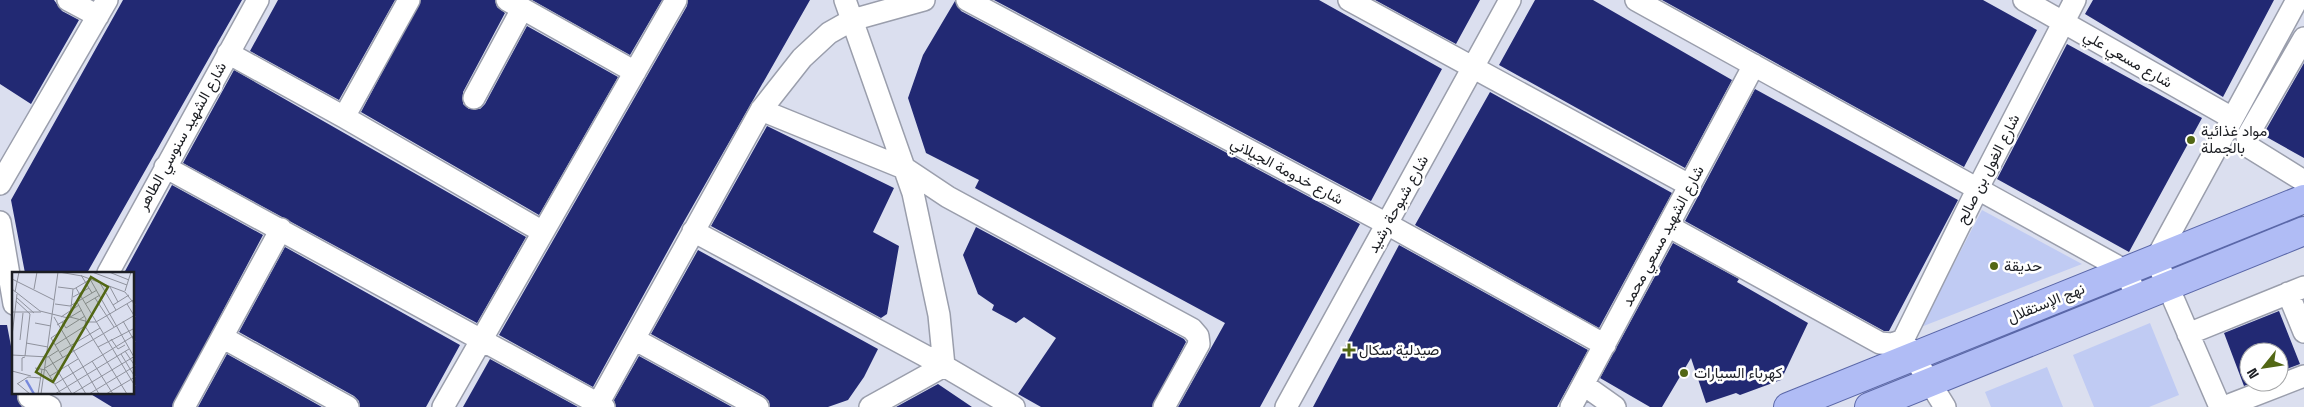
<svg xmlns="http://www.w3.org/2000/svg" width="2304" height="407" font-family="'Space Grotesk',Vazirmatn,sans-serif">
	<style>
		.green { fill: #c0cbf3 }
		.building { fill: #222973 }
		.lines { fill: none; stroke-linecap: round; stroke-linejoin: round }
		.minor-casing { stroke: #9a9eac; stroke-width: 24 }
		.major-casing { stroke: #5a67a8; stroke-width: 30 }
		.minor { stroke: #fff; stroke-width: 21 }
		.major { stroke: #b0bcf5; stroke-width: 28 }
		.poi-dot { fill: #526714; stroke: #fff; stroke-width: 2 }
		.labels { text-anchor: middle; stroke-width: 5; stroke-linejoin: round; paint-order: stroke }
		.street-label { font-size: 15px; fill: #1c1e23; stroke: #fff }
		.poi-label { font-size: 15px; fill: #1c1e23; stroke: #fff; text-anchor: start }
		.inset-river { fill: none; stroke: #7688dc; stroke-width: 2.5 }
		.inset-road { fill: none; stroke: #8f929d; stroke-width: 1 }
		.view { fill: #526714; fill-opacity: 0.15; stroke: #526714; stroke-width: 2.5 }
		.inset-edge { fill: none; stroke: #1c1e23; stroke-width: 2.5 }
	</style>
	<rect width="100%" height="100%" fill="#dbdfef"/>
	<path class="green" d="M1982,210L2082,264L1921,327Z
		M2150,323L2179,395L2149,407H2094L2073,355Z
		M2047,367L2063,407H1991L1985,392Z"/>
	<path class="building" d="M0,0H54L62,11L79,20L31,104L0,84Z
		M123,0H242L87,273H25L11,200Z
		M278,0H395L339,100L250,51Z
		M421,0H495L497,7L505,13L463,92V104L469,109H480L485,104L527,26L618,77L539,215L361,112Z
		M532,0H662L630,55Z
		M688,0H810L682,225L593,387L499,335L687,6Z
		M994,0H1319L1442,69L1371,201Z
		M1375,0H1480L1456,44Z
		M1535,0H1593L1732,80L1685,168L1499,65Z
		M1662,0H1983L2037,30L1964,167Z
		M2093,0H2274L2223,97L2085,14Z
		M955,1L961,11L1360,224L1260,407H1178L1225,323L975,188L979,180L926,153L908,98L923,55Z
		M2067,44L2202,118L2129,252L1997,179Z
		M2304,63V158L2263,135Z
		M234,70L526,237L477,323L183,163Z
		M1755,89L1958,200L1889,331H1884L1685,221Z
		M1490,92L1672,193L1599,328L1415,225Z
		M767,126L894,188L873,232L899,246L887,314L881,318L711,226Z
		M172,185L263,235L172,407H112L89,393H134V273H124Z
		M976,227L1184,339L1186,342L1152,407H1041L1018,394L1056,338L1024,317L1016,323L992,310L994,305L978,294L963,255Z
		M1673,243L1739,279L1737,282L1808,323L1781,380L1740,395L1736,393L1706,403L1691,358L1662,407H1650L1600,378Z
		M1399,245L1588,350L1557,407H1313Z
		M285,247L460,345L426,407H360L359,401L354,396L239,332Z
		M698,250L878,349L864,377L848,400L828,407H770L769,401L764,396L651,334Z
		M2279,311L2300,364L2279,372V352H2249V384L2244,386L2224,333Z
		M0,325H7L14,362V393H17V398L22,407H0Z
		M227,354L322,407H198Z
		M639,356L732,407H616L614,400Z
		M490,359L578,407H463Z
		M938,384L972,407H896Z"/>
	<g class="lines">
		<g class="minor-casing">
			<path id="minor" d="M68,0L98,16
				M507,0L635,72
				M845,0L913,193L939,315L944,366L870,407
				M967,0L1387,224L1605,345
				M1349,0L1689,185
				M1636,0L2126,271L2137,298
				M2024,0L2232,118
				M2304,38L2247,137L2249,147L2304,181
				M228,53L344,117L543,232
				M474,98L522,9
				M761,110L906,169L948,197L1192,329L1198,336L1199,344L1164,407
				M344,117L409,0
				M165,167L604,407
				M0,184L107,0
				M0,222L14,304
				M1668,226L1880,343L1892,344L1903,340
				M693,231L944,366L1014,407
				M108,273L258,0
				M2288,293L2304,332
				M2188,334L2304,287
				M222,337L348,407
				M634,339L758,407
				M1903,340L1978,188L2075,0
				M1906,344L1945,407
				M1584,385L1615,407
				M29,397L50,407
				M598,404L761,110L802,58L829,33L852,20L924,0
				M184,407L281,229
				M443,407L676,0
				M1286,407L1510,0
				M1571,407L1754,65
				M2220,407L2156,259L2297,0
				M2224,407L2304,376"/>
		</g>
		<g class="major-casing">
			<path id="major" d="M1788,407L2304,199
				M1869,407L2304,231"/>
		</g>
		<use href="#minor" class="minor"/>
		<use href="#major" class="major"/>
	</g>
	<g class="poi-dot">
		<circle cx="2191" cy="140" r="5"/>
		<circle cx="1994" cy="266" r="5"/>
		<path d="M1346.5 342.5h5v5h5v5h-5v5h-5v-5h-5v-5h5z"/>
		<circle cx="1684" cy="373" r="5"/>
	</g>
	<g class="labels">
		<g class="street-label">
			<text transform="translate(2128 59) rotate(30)" y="5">شارع مسعي علي</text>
			<text transform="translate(182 136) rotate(-61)" y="5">شارع الشهيد سنوسي الطاهر</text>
			<text transform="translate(1988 169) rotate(-63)" y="5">شارع الغول بن صالح</text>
			<text transform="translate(1287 171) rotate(28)" y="5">شارع خدومة الجيلاني</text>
			<text transform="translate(1398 204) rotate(-61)" y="5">شارع شبوحة رشيد</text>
			<text transform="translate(1663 236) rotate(-62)" y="5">شارع الشهيد مسعي محمد</text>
			<text transform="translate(2046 303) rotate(-22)" y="5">نهج الإستقلال</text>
		</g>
		<g class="poi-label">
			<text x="2201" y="136">مواد غذائية<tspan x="2201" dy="17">بالجملة</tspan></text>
			<text x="2004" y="271">حديقة</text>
			<text x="1359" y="355">صيدلية سكال</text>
			<text x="1694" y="378">كهرباء السيارات</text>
		</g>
	</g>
	<g transform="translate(12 272)">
		<rect width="122" height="122" fill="#dbdfef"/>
		<path class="inset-river" d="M14,108L22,122"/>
		<path class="inset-road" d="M47,0L70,4L113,20L123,33M80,0L115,13M97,0L117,8M69,3L80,21M0,7L42,28M78,7L122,85M88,11L104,38M46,15L62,17L79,7M98,15L106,30M64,16L123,114M0,17L28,39L56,46M22,17L25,0M61,17L58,45L77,50H84L123,27M113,19L119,0M3,20L7,0M61,25L77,16M5,26L22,41M83,26L102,55M4,29L18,42L13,84M43,32L58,34L85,18M73,32L88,23M115,32L123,45M101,33L117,23M0,40H29M42,45L87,122M49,45L67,33M111,49L123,70M50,50L54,56L73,44M23,51L39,54M45,53L70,38M73,54L115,122M45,62L39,66L51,86M0,64L5,22M99,67L106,77L113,73M8,68L11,41M14,71L36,75M43,73L73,54L74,47L65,30M86,75L123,56M113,79L123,94M48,80L88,56M109,82L123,105M0,83L36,85L47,78M37,85L60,122L123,84M80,89L101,122M56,93L74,122M23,96L34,98L49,122M33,96L123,43M0,99L19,104M10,99V86L13,85M38,104L66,87M5,112L16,105L29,106M6,112L18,122M43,112L123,63M26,122L30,97M29,122L46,0M43,122L117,77M77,122L123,94M94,122L123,105"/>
		<path class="view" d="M79,5L96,15L41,110L24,100Z"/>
		<rect width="122" height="122" class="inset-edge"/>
	</g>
	<g transform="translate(2264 367) rotate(240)"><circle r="24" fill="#ffffff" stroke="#a4a5a7"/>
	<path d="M0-4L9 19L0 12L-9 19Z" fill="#526714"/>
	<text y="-8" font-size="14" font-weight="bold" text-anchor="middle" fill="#1c1e23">N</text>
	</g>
</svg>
